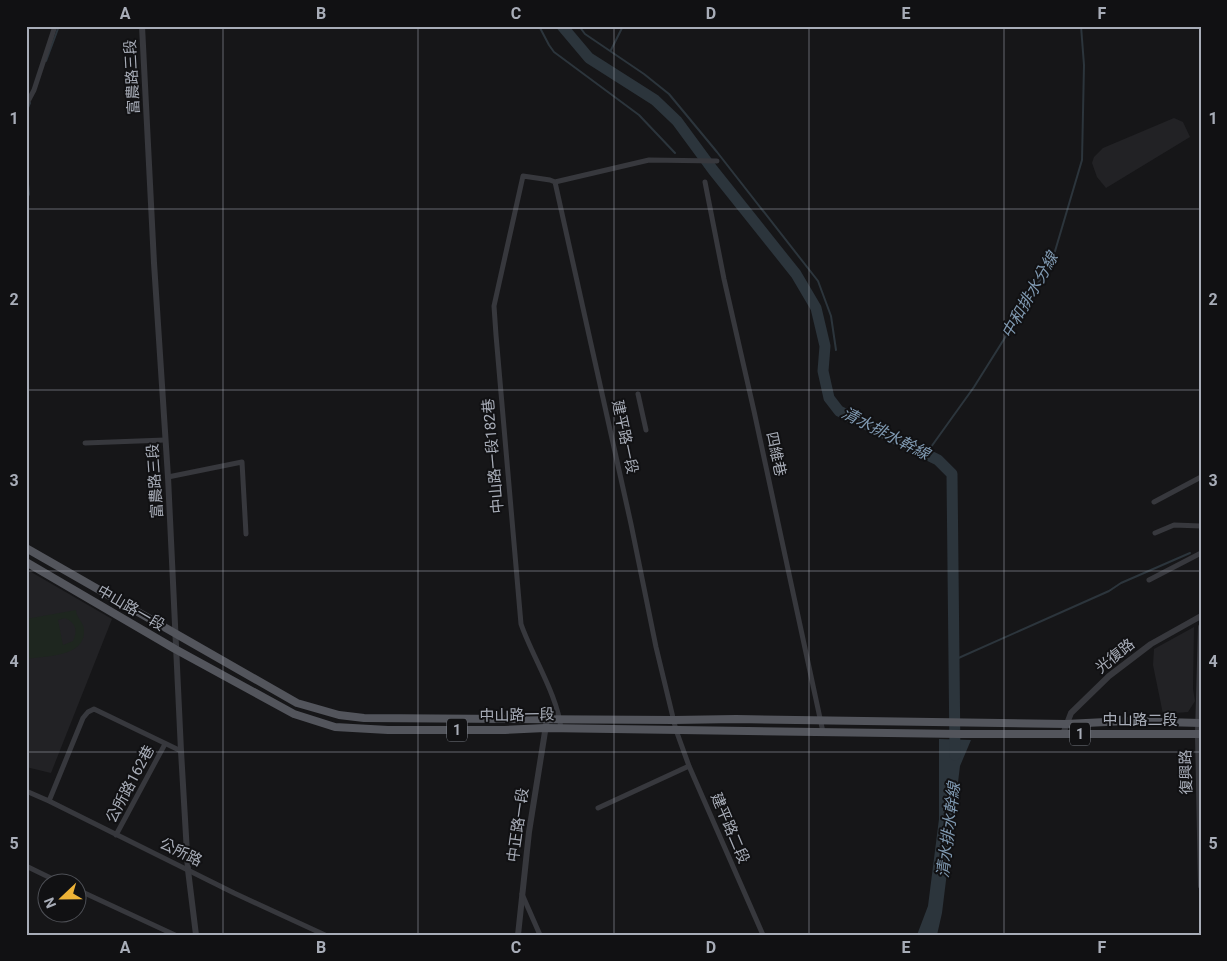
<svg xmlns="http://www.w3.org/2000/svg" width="1227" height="961" font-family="Roboto,'Noto Sans TC',sans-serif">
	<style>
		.built { fill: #222225 }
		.green { fill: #1e261f; fill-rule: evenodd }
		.water { fill: #2c353c }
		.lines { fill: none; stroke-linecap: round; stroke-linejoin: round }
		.stream { stroke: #2c353c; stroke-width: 2 }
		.river { stroke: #2c353c; stroke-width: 11 }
		.minor { stroke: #37383d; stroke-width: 5 }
		.tertiary { stroke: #37383d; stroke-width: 6 }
		.primary { stroke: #53555c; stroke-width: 8 }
		.grid { fill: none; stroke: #a8adb8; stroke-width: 1; stroke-opacity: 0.55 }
		.labels { text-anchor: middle; stroke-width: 4; stroke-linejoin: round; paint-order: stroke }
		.shield { fill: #111113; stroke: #7b7e86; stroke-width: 1 }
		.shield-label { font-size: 14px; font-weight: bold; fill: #a8adb8 }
		.street-label { font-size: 15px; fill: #a8adb8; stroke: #111113 }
		.water-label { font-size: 16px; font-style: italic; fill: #809ab2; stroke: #111113 }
		.neatline { fill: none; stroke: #a8adb8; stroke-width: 2 }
		.grid-label { font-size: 16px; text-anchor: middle; font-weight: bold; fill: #a8adb8 }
	</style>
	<rect width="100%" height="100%" fill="#161618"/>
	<path class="built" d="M1174,118L1183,122L1190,137L1106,188L1097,177L1092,163L1094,157L1103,148Z
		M26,569L112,619L51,773L26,767Z
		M1194,627L1193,689L1195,701L1188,712L1163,714L1153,665L1154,649Z"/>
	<path class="green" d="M76,610C76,618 84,622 84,631C85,657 45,656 26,659V619ZM65,618C76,623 78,631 73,641L63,645L58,620Z"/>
	<path class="water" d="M939,739L971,740L960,766L942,913L937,935H917L928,906L939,819Z"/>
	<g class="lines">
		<path class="stream" d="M539,26L549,45L554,52L639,115L675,153
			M579,26L585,34L644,74L669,94L717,152L818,281L831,316L836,350
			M611,50L623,26
			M46,61L59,26
			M26,112L30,103
			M26,163L29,194L26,201
			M926,454L974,387L1026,304L1053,258L1082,160L1084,65L1081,26
			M954,660L1109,591L1121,583L1190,553"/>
		<path class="river" d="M562,26L589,58L655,100L677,121L713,170L796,274L816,308L825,346L823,371L829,398L839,411L938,460L952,474L955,755"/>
		<path class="minor" d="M26,105L34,90L55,26
			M555,182L649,160L717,161
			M705,182L724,279L754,411L823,732
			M638,394L646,430
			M85,443L165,440
			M168,477L242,462L246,534
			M1154,502L1201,477
			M1155,533L1174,525L1201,526
			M1149,580L1201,553
			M561,729C558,696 532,656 521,624L496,335L494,306L523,176L550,180L555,182L631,524L656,647L676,730L689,766L763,935
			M26,791L49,801L234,893L325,935
			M49,801L83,718L88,712L94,709L181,751
			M598,808L689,766
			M116,835L165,744
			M26,866L63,884
			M78,890L175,935
			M522,894L540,935"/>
		<path class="tertiary" d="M142,26L154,263L168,477L181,751L188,870L196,935
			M1201,627L1198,734L1201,886
			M1063,734L1071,713L1109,676L1151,644L1201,616
			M518,935L529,832L547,719"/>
		<path class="primary" d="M26,548L297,703L339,715L364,718L674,720L736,719L1066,724L1126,721L1201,723
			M26,562L175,649L294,714L335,727L388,730H505L545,728L960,734H1201"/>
	</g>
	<path class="grid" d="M223,26V935M418,26V935M614,26V935M809,26V935M1004,26V935M26,209H1201M26,390H1201M26,571H1201M26,752H1201"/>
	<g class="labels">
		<g class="shield">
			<rect x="447" y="718.5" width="20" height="23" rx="4"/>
			<rect x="1070" y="722.5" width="20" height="23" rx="4"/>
		</g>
		<g class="shield-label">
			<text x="457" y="735">1</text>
			<text x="1080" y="739">1</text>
		</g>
		<g class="street-label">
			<text transform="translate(132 77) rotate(-93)" y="5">富農路三段</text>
			<text transform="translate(625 437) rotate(78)" y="5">建平路一段</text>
			<text transform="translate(776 454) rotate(78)" y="5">四維巷</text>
			<text transform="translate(493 456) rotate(-95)" y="5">中山路一段182巷</text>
			<text transform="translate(155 481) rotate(-94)" y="5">富農路三段</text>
			<text transform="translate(131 608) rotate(30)" y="5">中山路一段</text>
			<text transform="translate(1115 656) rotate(-39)" y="5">光復路</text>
			<text transform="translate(517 715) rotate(-1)" y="5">中山路一段</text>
			<text x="1140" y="725">中山路二段</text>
			<text transform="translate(1186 772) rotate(-91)" y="5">復興路</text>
			<text transform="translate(130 784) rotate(-62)" y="5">公所路162巷</text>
			<text transform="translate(518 825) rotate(-82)" y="5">中正路一段</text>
			<text transform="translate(730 828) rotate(67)" y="5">建平路二段</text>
			<text transform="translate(181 852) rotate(26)" y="5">公所路</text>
		</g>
		<g class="water-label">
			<text transform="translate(1029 295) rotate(-60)" y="6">中和排水分線</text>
			<text transform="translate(886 433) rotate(27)" y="6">清水排水幹線</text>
			<text transform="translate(948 830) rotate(-83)" y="6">清水排水幹線</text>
		</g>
	</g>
	<rect width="1227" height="961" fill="none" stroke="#111113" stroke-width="55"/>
	<g transform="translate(62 898) rotate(248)"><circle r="24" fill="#111113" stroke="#4d4f55"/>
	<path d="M0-4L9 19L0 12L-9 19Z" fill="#eeb337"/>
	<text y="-8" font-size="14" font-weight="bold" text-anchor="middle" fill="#a8adb8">N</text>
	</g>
	<rect x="28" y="28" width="1172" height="906" class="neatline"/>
	<g class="grid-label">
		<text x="125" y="19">A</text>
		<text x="321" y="19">B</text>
		<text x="516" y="19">C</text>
		<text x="711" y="19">D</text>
		<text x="906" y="19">E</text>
		<text x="1102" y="19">F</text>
		<text x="14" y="124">1</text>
		<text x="1213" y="124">1</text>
		<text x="14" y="305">2</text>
		<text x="1213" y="305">2</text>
		<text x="14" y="486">3</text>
		<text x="1213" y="486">3</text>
		<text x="14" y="667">4</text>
		<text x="1213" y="667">4</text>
		<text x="14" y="849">5</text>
		<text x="1213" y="849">5</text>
		<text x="125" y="953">A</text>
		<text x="321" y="953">B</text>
		<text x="516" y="953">C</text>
		<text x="711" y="953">D</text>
		<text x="906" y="953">E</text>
		<text x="1102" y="953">F</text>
	</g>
</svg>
